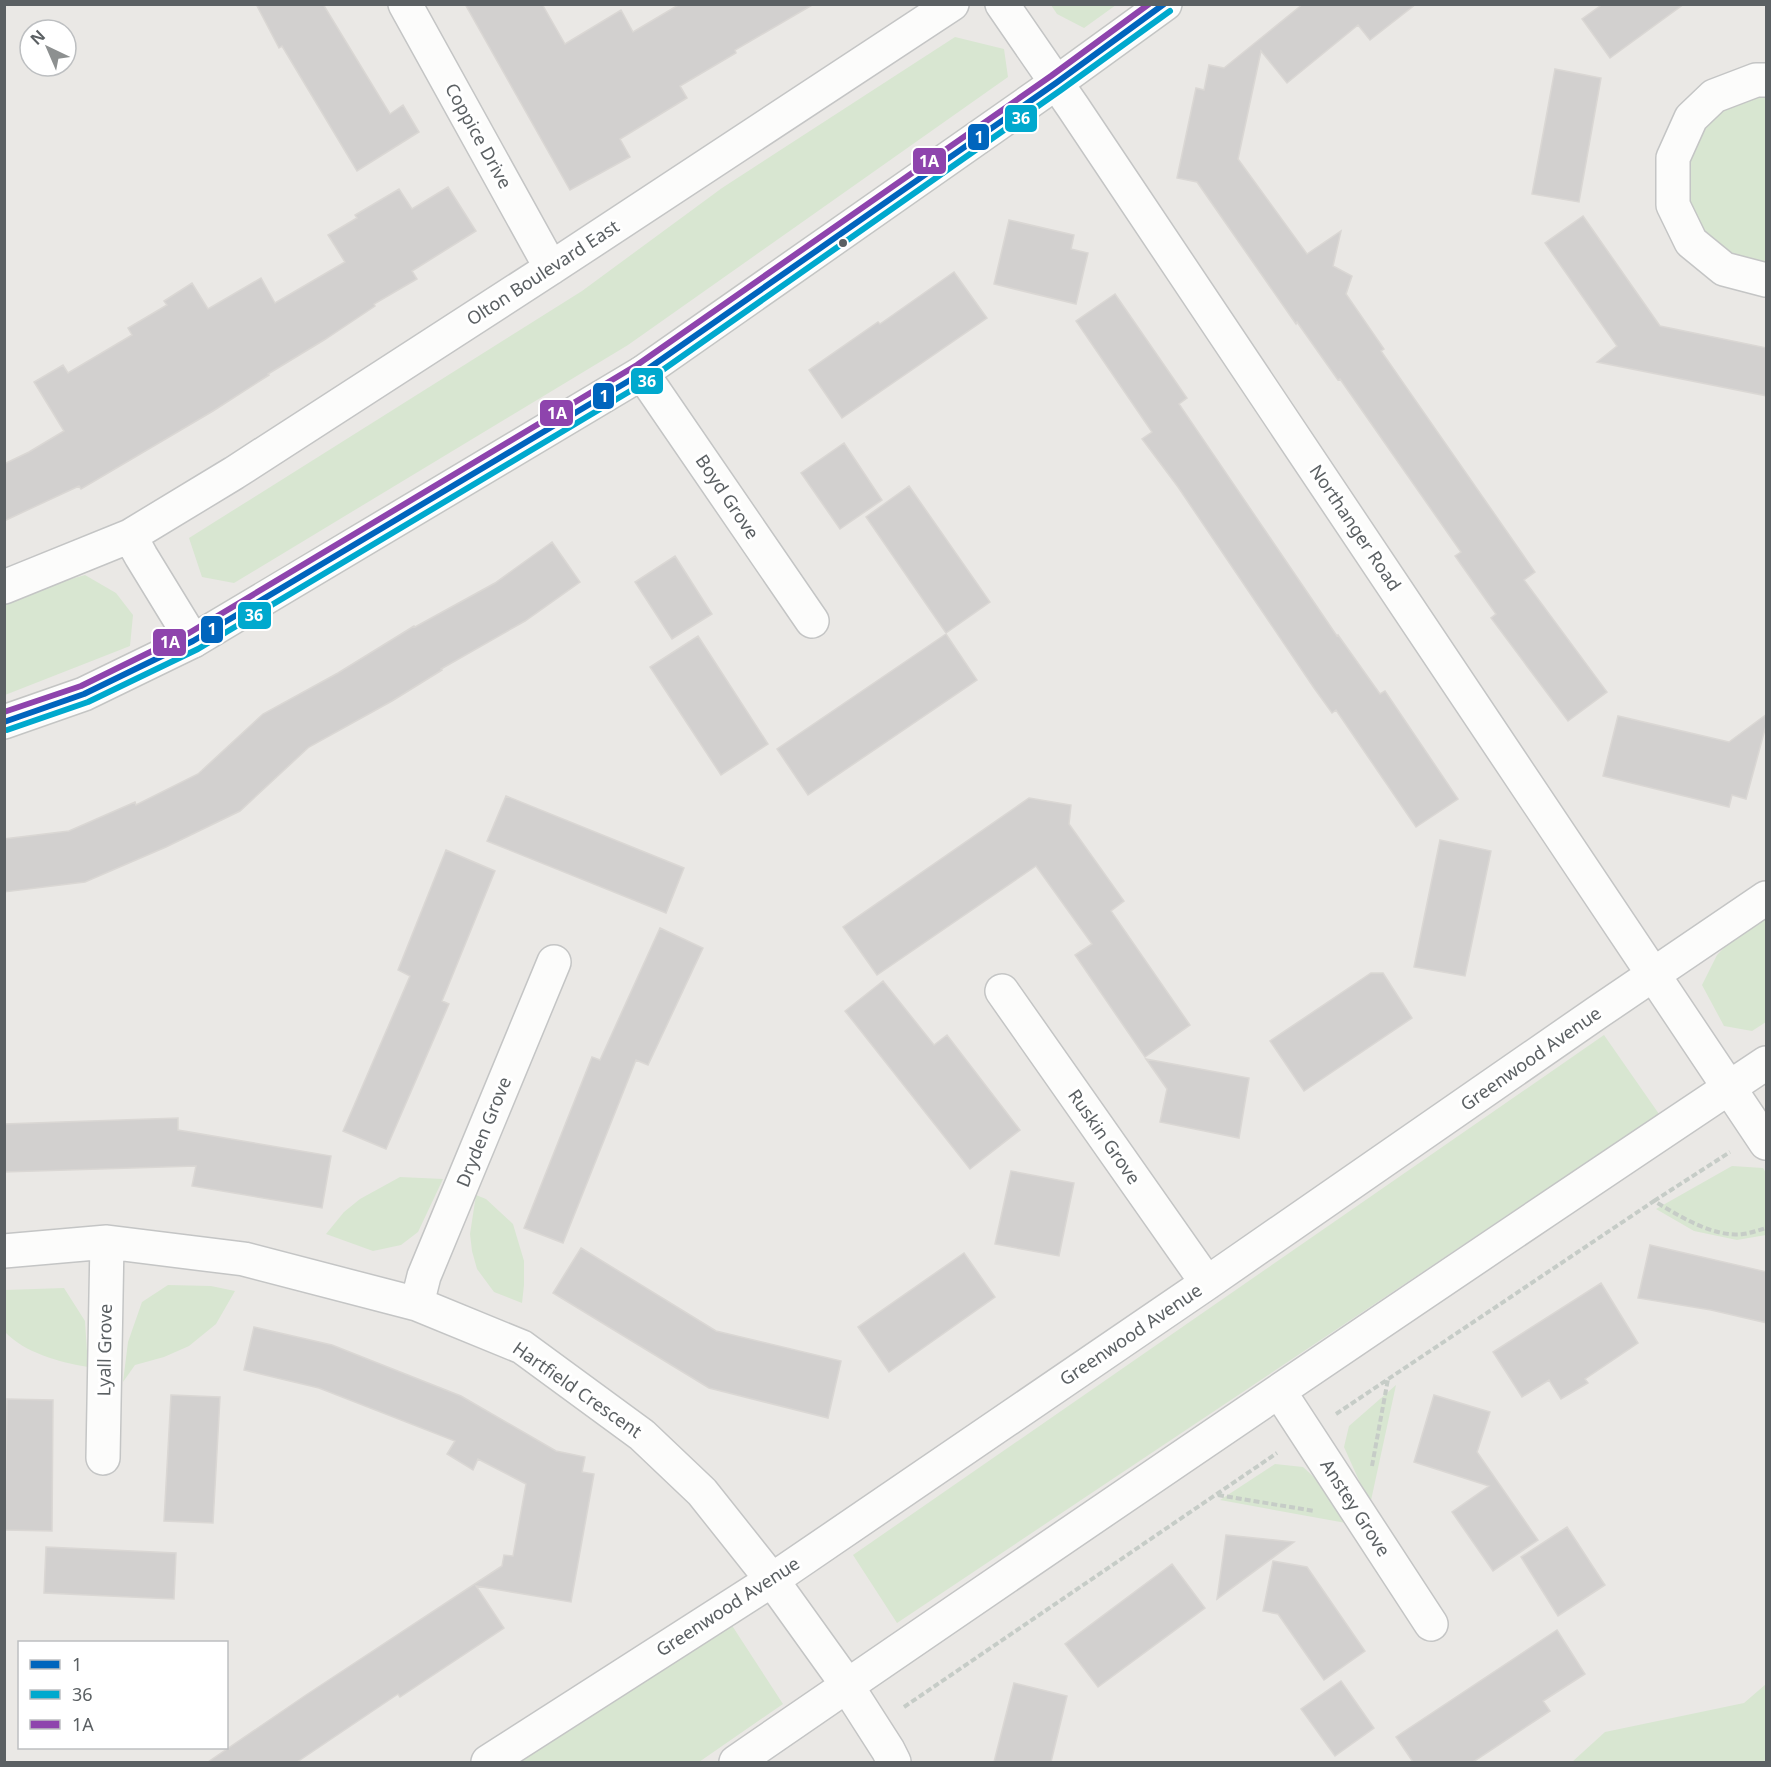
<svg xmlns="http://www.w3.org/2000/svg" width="1771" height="1767" font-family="'Noto Sans',sans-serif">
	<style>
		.green { fill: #d8e6d1 }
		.building { fill: #d2d0cf; stroke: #dad7d4; stroke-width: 1.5 }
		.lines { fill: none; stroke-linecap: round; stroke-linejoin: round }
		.street-casing { stroke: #c4c5c5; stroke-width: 36 }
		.secondary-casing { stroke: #c4c5c4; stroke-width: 36 }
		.path { stroke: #c6ccc7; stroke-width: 4; stroke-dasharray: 6 3; stroke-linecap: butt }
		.street { stroke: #fcfcfb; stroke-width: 33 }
		.secondary { stroke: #fcfcfb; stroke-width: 33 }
		.bus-1-casing { stroke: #fff; stroke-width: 10 }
		.bus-2-casing { stroke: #fff; stroke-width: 10 }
		.bus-3-casing { stroke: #fff; stroke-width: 10 }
		.bus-1 { stroke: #0065bd; stroke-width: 6 }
		.bus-2 { stroke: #00a9ce; stroke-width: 6 }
		.bus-3 { stroke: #8e44ad; stroke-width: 6 }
		.bus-dot { fill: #5b6063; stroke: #fff; stroke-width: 2 }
		.labels { text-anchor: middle; stroke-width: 6; stroke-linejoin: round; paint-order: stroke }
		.street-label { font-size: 18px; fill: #5b6063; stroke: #fff }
		.line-badge { stroke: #fff; stroke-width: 2 }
		.badge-label { font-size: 16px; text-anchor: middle; font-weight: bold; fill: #fff }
	</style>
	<rect width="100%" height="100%" fill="#eae8e5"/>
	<path class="green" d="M1051,5H1116L1084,28L1057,14Z
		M955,37L1004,49L1008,77L628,345L234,583L202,577L189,538L582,291L722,188Z
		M1766,91V267L1730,261L1701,234L1683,186L1688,150L1722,103Z
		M85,575L116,593L133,615L130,646L5,695V598Z
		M1766,913V1022L1752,1031L1724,1026L1702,985L1717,955L1739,932Z
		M1604,1035L1659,1114L897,1623L853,1555Z
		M1732,1166L1763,1168L1766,1173V1235L1737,1240L1694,1231L1656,1209Z
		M400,1177L443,1179L418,1232L401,1245L373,1251L326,1234L344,1212L360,1199Z
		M476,1195L486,1199L513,1224L524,1261V1285L522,1303L494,1292L477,1269L472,1251L470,1234Z
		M168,1285L211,1286L235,1291L216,1324L189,1346L164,1357L135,1365L123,1382L128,1342L142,1302Z
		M64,1288L85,1321L88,1367C59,1362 25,1353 5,1332V1290Z
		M1396,1385L1370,1505L1344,1447L1349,1426Z
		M1275,1464L1303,1467L1327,1489L1346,1523L1220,1500Z
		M731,1624L783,1704L699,1762H514Z
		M1766,1684V1762H1572L1605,1732L1744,1703Z"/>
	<path class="building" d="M256,4H323L390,114L403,105L419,132L357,171L282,46L279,48Z
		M465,4H542L565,44L621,10L633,32L680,4H814L735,50L736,53L680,86L687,98L620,139L630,157L570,190Z
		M1303,4H1416L1370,40L1358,25L1287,83L1261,51L1238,159L1307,254L1341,231L1333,266L1352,276L1346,294L1384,349L1381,351L1535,572L1524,580L1607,692L1568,721L1491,618L1496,614L1455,556L1461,552L1340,379L1338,380L1297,322L1296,324L1197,182L1177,178L1196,88L1204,90L1209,65L1224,68Z
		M1603,4H1684L1610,58L1582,19Z
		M1555,69L1601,78L1579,202L1532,194Z
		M448,187L476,231L412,271L417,279L374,304L375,306L324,340L268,374L269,375L213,411L81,489L79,486L4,521V464L29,452L64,431L34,382L63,365L68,373L132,335L128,328L167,305L164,301L192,283L208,309L261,278L275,303L345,262L328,235L357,218L355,215L399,189L412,209Z
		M1583,216L1660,326L1767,348V396L1597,362L1617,346L1545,243Z
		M1009,220L1074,235L1071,249L1088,253L1076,304L994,284Z
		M954,272L987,318L842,418L809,370L878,322L880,324Z
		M1115,294L1187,398L1179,404L1337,636L1338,635L1380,694L1385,691L1458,799L1416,827L1336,710L1332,713L1314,688L1178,487L1142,439L1152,432L1076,321Z
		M844,443L882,500L840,529L801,473Z
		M909,486L990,602L946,633L866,517Z
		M552,542L580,582L525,621L441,669L442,670L392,701L309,747L240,811L166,847L85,882L4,892V839L69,831L135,802L136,805L198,774L263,714L338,673L414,626L415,627L495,583Z
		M675,556L712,614L672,639L635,582Z
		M946,634L977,680L808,795L777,749Z
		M698,636L768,744L721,775L650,667Z
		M1767,714V722L1746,799L1732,795L1729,807L1603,776L1618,716L1729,742Z
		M506,796L684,868L666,913L487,841Z
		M1029,798L1071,805L1069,824L1124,901L1111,911L1190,1025L1145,1057L1075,955L1092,944L1036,866L877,975L843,927Z
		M1440,840L1491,851L1465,976L1414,967Z
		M446,850L495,871L442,1001L449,1004L386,1149L343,1131L410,976L398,970Z
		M660,928L703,948L648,1065L636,1060L563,1243L524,1228L592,1057L600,1060Z
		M1371,973H1383L1412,1018L1304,1091L1270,1041Z
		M883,981L934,1045L947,1035L1020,1130L970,1169L845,1011Z
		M1146,1059L1249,1078L1239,1138L1160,1122L1167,1089Z
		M178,1118V1130L331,1156L322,1208L192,1186L196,1166L4,1172V1124Z
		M1011,1171L1074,1183L1059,1256L995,1244Z
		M1650,1245L1767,1272V1323L1711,1310L1638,1298Z
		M581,1248L716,1331L841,1361L828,1418L709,1388L553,1293Z
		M964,1253L995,1297L889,1372L858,1327Z
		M1601,1283L1638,1343L1585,1379L1588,1383L1561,1399L1549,1380L1522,1397L1493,1352Z
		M254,1327L332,1345L461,1396L556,1451L585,1457L582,1472L594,1474L571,1602L476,1586L504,1628L400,1697L398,1694L297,1762H208L306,1695L502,1566L504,1555L513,1556L526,1484L478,1459L473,1470L447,1454L455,1441L319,1388L244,1370Z
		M171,1395L220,1397L213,1523L164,1521Z
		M1434,1395L1490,1412L1477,1452L1538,1540L1493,1571L1452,1512L1489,1486L1414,1462Z
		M7,1399L53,1400L52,1531L5,1530Z
		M1567,1527L1605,1585L1558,1616L1521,1557Z
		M1226,1535L1294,1542L1217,1599Z
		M46,1547L176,1553L174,1599L44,1593Z
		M1273,1561L1307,1567L1365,1651L1324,1680L1278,1614L1263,1611Z
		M1172,1564L1205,1608L1098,1687L1065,1644Z
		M1557,1630L1585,1674L1543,1701L1550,1711L1473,1762H1413L1396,1737Z
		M1341,1681L1374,1728L1335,1756L1301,1709Z
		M1014,1683L1067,1696L1051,1762H994Z"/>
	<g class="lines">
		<g class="street-casing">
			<path id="street" d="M405,4L551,268
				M1002,4L1073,107L1766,1143
				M1766,80H1756L1714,96L1691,118L1673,158V205L1691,242L1724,269L1766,280
				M642,373L812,621
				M130,536L141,556L193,641
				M4,587L130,536L234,473L551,268L952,4
				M1002,991L1207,1283
				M4,1251L107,1242L244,1259L417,1304L522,1347L642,1435L702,1492L772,1580L838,1672L888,1750L894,1762
				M417,1304L424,1276L554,962
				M1279,1391L1431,1624
				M103,1458L107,1242
				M488,1762L772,1580L1207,1283L1598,1012L1766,898
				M736,1762C1078,1527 1421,1293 1766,1063"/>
		</g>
		<g class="secondary-casing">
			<path id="secondary" d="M4,722L84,694L193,641L642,373L1056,83L1165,4"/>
		</g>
		<path class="path" d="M1654,1201L1730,1152
			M1336,1414L1654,1201C1678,1215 1713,1238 1743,1234C1751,1233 1759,1230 1766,1228
			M1372,1466L1388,1379
			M1218,1495L1314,1511
			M904,1707L1277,1453"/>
		<use href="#street" class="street"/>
		<use href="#secondary" class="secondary"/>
		<g class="bus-1-casing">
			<path id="bus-1" d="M4,722L84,694L193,641L642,373L1056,83L1164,4"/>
		</g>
		<g class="bus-2-casing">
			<path id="bus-2" d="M7,730L88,702L198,649L647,381L1061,90L1170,11"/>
		</g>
		<g class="bus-3-casing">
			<path id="bus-3" d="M4,712L81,686L189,633L637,365L1051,76L1149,4"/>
		</g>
		<use href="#bus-1" class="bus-1"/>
		<use href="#bus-2" class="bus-2"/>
		<use href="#bus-3" class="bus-3"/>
	</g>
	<circle class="bus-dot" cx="843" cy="243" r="5"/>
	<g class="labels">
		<g class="street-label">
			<text transform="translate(478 136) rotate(61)" y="6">Coppice Drive</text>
			<text transform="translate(543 273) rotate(-33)" y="6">Olton Boulevard East</text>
			<text transform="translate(727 497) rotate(56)" y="6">Boyd Grove</text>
			<text transform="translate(1355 528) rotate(56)" y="6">Northanger Road</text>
			<text transform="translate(1531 1059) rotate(-35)" y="6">Greenwood Avenue</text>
			<text transform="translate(484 1132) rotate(-68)" y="6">Dryden Grove</text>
			<text transform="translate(1104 1137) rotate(55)" y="6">Ruskin Grove</text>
			<text transform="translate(1131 1335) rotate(-34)" y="6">Greenwood Avenue</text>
			<text transform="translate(105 1350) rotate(-89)" y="6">Lyall Grove</text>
			<text transform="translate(577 1390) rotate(35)" y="6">Hartfield Crescent</text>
			<text transform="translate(1355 1508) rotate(57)" y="6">Anstey Grove</text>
			<text transform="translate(728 1607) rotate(-33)" y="6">Greenwood Avenue</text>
		</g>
	</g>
	<g class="line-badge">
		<rect x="1004" y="104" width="34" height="29" rx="6" fill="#00a9ce"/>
		<rect x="967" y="123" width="23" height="28" rx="6" fill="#0065bd"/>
		<rect x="912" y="147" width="35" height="28" rx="6" fill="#8e44ad"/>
		<rect x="630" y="367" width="34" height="28" rx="6" fill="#00a9ce"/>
		<rect x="592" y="382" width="23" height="28" rx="6" fill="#0065bd"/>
		<rect x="539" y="399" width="35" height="28" rx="6" fill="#8e44ad"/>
		<rect x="237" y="601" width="35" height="29" rx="6" fill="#00a9ce"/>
		<rect x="200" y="615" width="24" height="29" rx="6" fill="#0065bd"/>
		<rect x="152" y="628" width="35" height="29" rx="6" fill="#8e44ad"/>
	</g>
	<g class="badge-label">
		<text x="1021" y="124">36</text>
		<text x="979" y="143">1</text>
		<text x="929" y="167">1A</text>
		<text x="647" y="387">36</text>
		<text x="604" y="402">1</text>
		<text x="557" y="419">1A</text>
		<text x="254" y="621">36</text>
		<text x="212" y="635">1</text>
		<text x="170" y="648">1A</text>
	</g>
	<rect width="1771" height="1767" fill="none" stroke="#5b6063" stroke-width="12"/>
	<rect x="18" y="1641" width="210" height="108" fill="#ffffff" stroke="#bdbfc1" stroke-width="1.5"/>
	<rect x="30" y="1660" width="30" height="9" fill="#0065bd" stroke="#bdbfc1" stroke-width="1.5"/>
	<text x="72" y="1671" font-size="18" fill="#5b6063">1</text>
	<rect x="30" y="1690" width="30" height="9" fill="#00a9ce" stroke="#bdbfc1" stroke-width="1.5"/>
	<text x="72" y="1701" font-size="18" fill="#5b6063">36</text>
	<rect x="30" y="1720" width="30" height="9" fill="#8e44ad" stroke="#bdbfc1" stroke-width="1.5"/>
	<text x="72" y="1731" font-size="18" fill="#5b6063">1A</text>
	<g transform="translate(48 48) rotate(316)"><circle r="28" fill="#ffffff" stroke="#bdbfc1" stroke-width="1.5"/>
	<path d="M0-4.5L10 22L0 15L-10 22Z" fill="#8d9090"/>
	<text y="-9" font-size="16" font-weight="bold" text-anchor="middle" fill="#5b6063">N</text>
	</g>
</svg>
